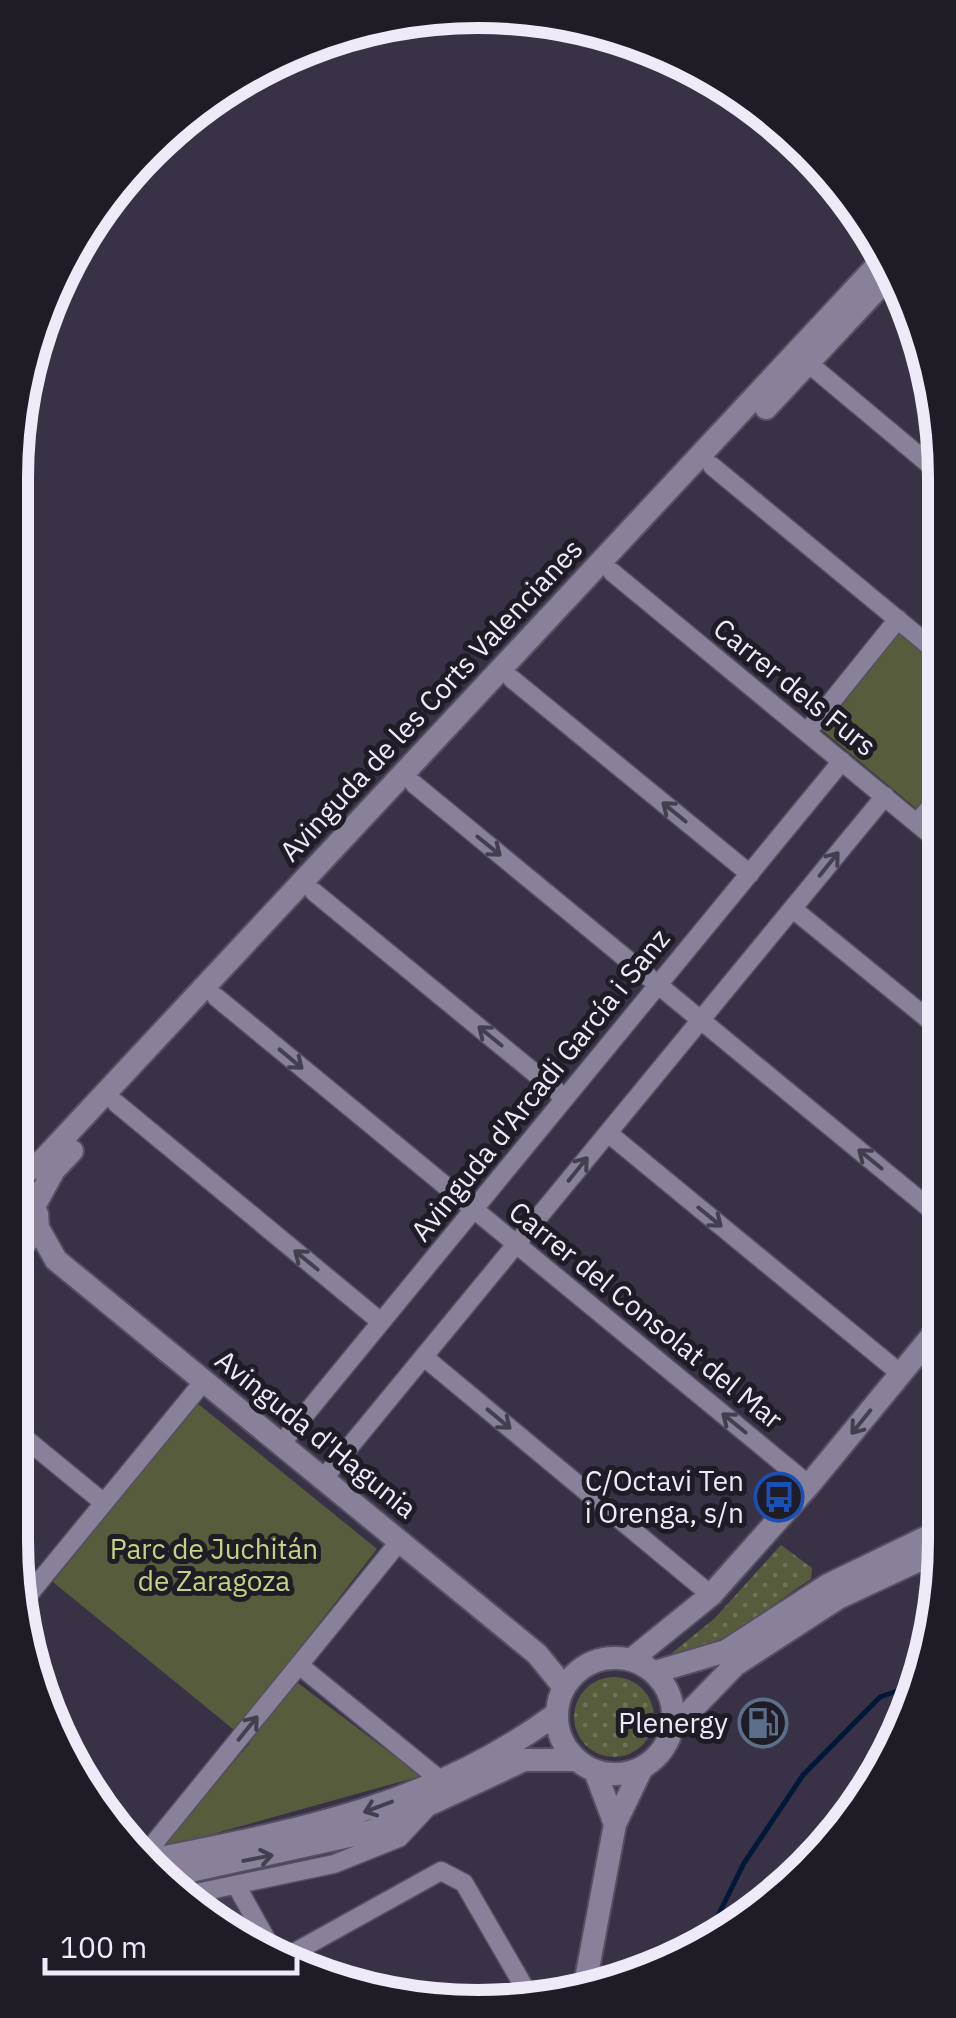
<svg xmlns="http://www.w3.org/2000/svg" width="956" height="2018" font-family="'IBM Plex Sans',sans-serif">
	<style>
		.built { fill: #453b57 }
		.grass { fill: url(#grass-dots) }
		.park { fill: #575d3c }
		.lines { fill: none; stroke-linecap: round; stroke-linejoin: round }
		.stream { stroke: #021839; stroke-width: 5 }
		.minor-casing { stroke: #564f62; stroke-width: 21 }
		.tertiary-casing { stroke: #564f62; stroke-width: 26 }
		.minor { stroke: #89819a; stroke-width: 18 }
		.tertiary { stroke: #89819a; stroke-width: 22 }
		.oneway { stroke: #443f4f }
		.labels { text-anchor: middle; stroke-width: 10; stroke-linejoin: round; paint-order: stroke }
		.street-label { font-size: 28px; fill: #eeeaf8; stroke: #1f1c26 }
		.poi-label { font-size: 28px; fill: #eeeaf8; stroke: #1f1c26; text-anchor: end }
		.park-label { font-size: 28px; fill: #c5d284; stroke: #1f1c26 }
		.rim { fill: none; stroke: #eeeaf8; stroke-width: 12 }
	</style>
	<defs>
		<pattern id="grass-dots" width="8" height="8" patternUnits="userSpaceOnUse" patternTransform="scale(2.5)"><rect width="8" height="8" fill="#575d3c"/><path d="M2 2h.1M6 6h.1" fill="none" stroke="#6f7459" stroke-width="1.8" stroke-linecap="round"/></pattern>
	</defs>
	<rect width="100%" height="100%" fill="#393247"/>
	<path class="built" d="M232,1852L286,1958L218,1929L153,1868Z"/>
	<path class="grass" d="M781,1545L812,1568L811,1579C771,1604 720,1653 672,1653L715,1618Z
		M574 1717a40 40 0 1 1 80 0a40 40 0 1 1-80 0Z"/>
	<path class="park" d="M900,632L943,668V780L918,810L822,730Z
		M197,1403L377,1549L282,1671L421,1776L159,1849L250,1743L53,1582Z"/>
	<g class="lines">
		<path class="stream" d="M703,1946L744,1863L803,1775L880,1697L917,1684"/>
		<g class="minor-casing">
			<path id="minor" d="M808,363L942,475
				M712,466L943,657
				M612,572L943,845
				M512,679L750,874
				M807,732L898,619
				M414,784L945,1221
				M917,823L943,792
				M314,892L565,1098
				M793,909L944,1032
				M216,997L809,1485
				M116,1103L381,1322
				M608,1133L901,1374
				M424,1357L711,1595
				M10,1426L104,1503
				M281,1444L842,761
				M323,1479L885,796
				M21,1604L204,1381
				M299,1665L439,1779
				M142,1858L399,1542
				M236,1885L274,1953
				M182,1896L334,1864L399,1838L426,1809
				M286,1957L441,1871L464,1883L534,2004"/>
		</g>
		<g class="tertiary-casing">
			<path id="tertiary" d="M766,408L894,271
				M15,1180L43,1160L886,256
				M37,1201L54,1170L72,1151
				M38,1228L56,1260L537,1654L564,1687
				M20,1249L38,1228L37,1214
				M557 1716a58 58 0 1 1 116 0a58 58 0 1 1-116 0Z
				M632,1659L711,1595L809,1485L945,1320
				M655,1672L726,1651L828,1585L946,1528
				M672,1730L735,1665L838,1598L945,1548
				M595,1771L615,1824
				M145,1861C295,1831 430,1807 556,1714
				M163,1877L372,1831L524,1760H577
				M584,1990L615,1824L642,1768"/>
		</g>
		<use href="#minor" class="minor"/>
		<use href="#tertiary" class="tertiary"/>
	</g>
	<defs><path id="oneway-shaft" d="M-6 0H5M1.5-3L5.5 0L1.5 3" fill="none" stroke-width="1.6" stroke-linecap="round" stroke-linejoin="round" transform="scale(2.5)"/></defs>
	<g class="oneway">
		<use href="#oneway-shaft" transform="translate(674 812) rotate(-141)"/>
		<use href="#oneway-shaft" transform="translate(489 846) rotate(39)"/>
		<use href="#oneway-shaft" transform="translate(829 864) rotate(-51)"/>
		<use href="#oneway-shaft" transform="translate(490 1036) rotate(-141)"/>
		<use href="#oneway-shaft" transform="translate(291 1059) rotate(40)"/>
		<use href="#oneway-shaft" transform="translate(870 1159) rotate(-141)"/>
		<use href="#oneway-shaft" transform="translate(578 1169) rotate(-51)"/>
		<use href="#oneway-shaft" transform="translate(710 1217) rotate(39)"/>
		<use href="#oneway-shaft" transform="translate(306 1260) rotate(-141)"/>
		<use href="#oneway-shaft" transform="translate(499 1419) rotate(40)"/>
		<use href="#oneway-shaft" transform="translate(861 1422) rotate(129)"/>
		<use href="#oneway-shaft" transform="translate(734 1423) rotate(-141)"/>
		<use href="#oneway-shaft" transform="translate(248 1728) rotate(-51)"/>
		<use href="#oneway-shaft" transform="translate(378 1807) rotate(159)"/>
		<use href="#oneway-shaft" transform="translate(258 1858) rotate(-11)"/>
	</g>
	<defs>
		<g id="bus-ring" transform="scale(2.5)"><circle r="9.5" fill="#1f1c26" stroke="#1a4fb4" stroke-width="1.5"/><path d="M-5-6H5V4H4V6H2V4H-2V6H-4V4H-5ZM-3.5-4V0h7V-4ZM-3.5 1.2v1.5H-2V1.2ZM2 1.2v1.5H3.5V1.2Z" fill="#1a4fb4"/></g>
		<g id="fuel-ring" transform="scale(2.5)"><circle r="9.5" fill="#1f1c26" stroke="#5c6f8a" stroke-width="1.5"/><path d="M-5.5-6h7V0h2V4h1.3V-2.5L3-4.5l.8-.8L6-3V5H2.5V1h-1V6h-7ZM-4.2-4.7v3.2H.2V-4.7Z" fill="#5c6f8a"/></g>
	</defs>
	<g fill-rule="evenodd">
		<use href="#bus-ring" x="779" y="1497"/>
		<use href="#fuel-ring" x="763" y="1723"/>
	</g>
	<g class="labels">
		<g class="street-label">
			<text transform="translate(795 687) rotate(39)" y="10">Carrer dels Furs</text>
			<text transform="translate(431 700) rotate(-47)" y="10">Avinguda de les Corts Valencianes</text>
			<text transform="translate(540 1085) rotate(-51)" y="10">Avinguda d'Arcadi García i Sanz</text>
			<text transform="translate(646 1315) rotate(39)" y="10">Carrer del Consolat del Mar</text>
			<text transform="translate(316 1434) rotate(39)" y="10">Avinguda d'Hagunia</text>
		</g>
		<g class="poi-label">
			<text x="744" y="1491">C/Octavi Ten<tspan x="744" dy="32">i Orenga, s/n</tspan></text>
			<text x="728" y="1733">Plenergy</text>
		</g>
		<g class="park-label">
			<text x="214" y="1559">Parc de Juchitán<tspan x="214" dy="32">de Zaragoza</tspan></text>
		</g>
	</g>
	<path d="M0 0H956V2018H0ZM478 28H478A450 450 0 0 1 928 478V1540A450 450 0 0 1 478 1990H478A450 450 0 0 1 28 1540V478A450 450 0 0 1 478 28Z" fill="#1f1c26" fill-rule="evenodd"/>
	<path class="rim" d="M478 28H478A450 450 0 0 1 928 478V1540A450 450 0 0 1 478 1990H478A450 450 0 0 1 28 1540V478A450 450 0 0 1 478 28Z"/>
	<path d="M45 1958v15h252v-15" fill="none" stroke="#eeeaf8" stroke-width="5"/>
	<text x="60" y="1958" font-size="30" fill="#eeeaf8" stroke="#1f1c26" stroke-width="8" paint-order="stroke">100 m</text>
</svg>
